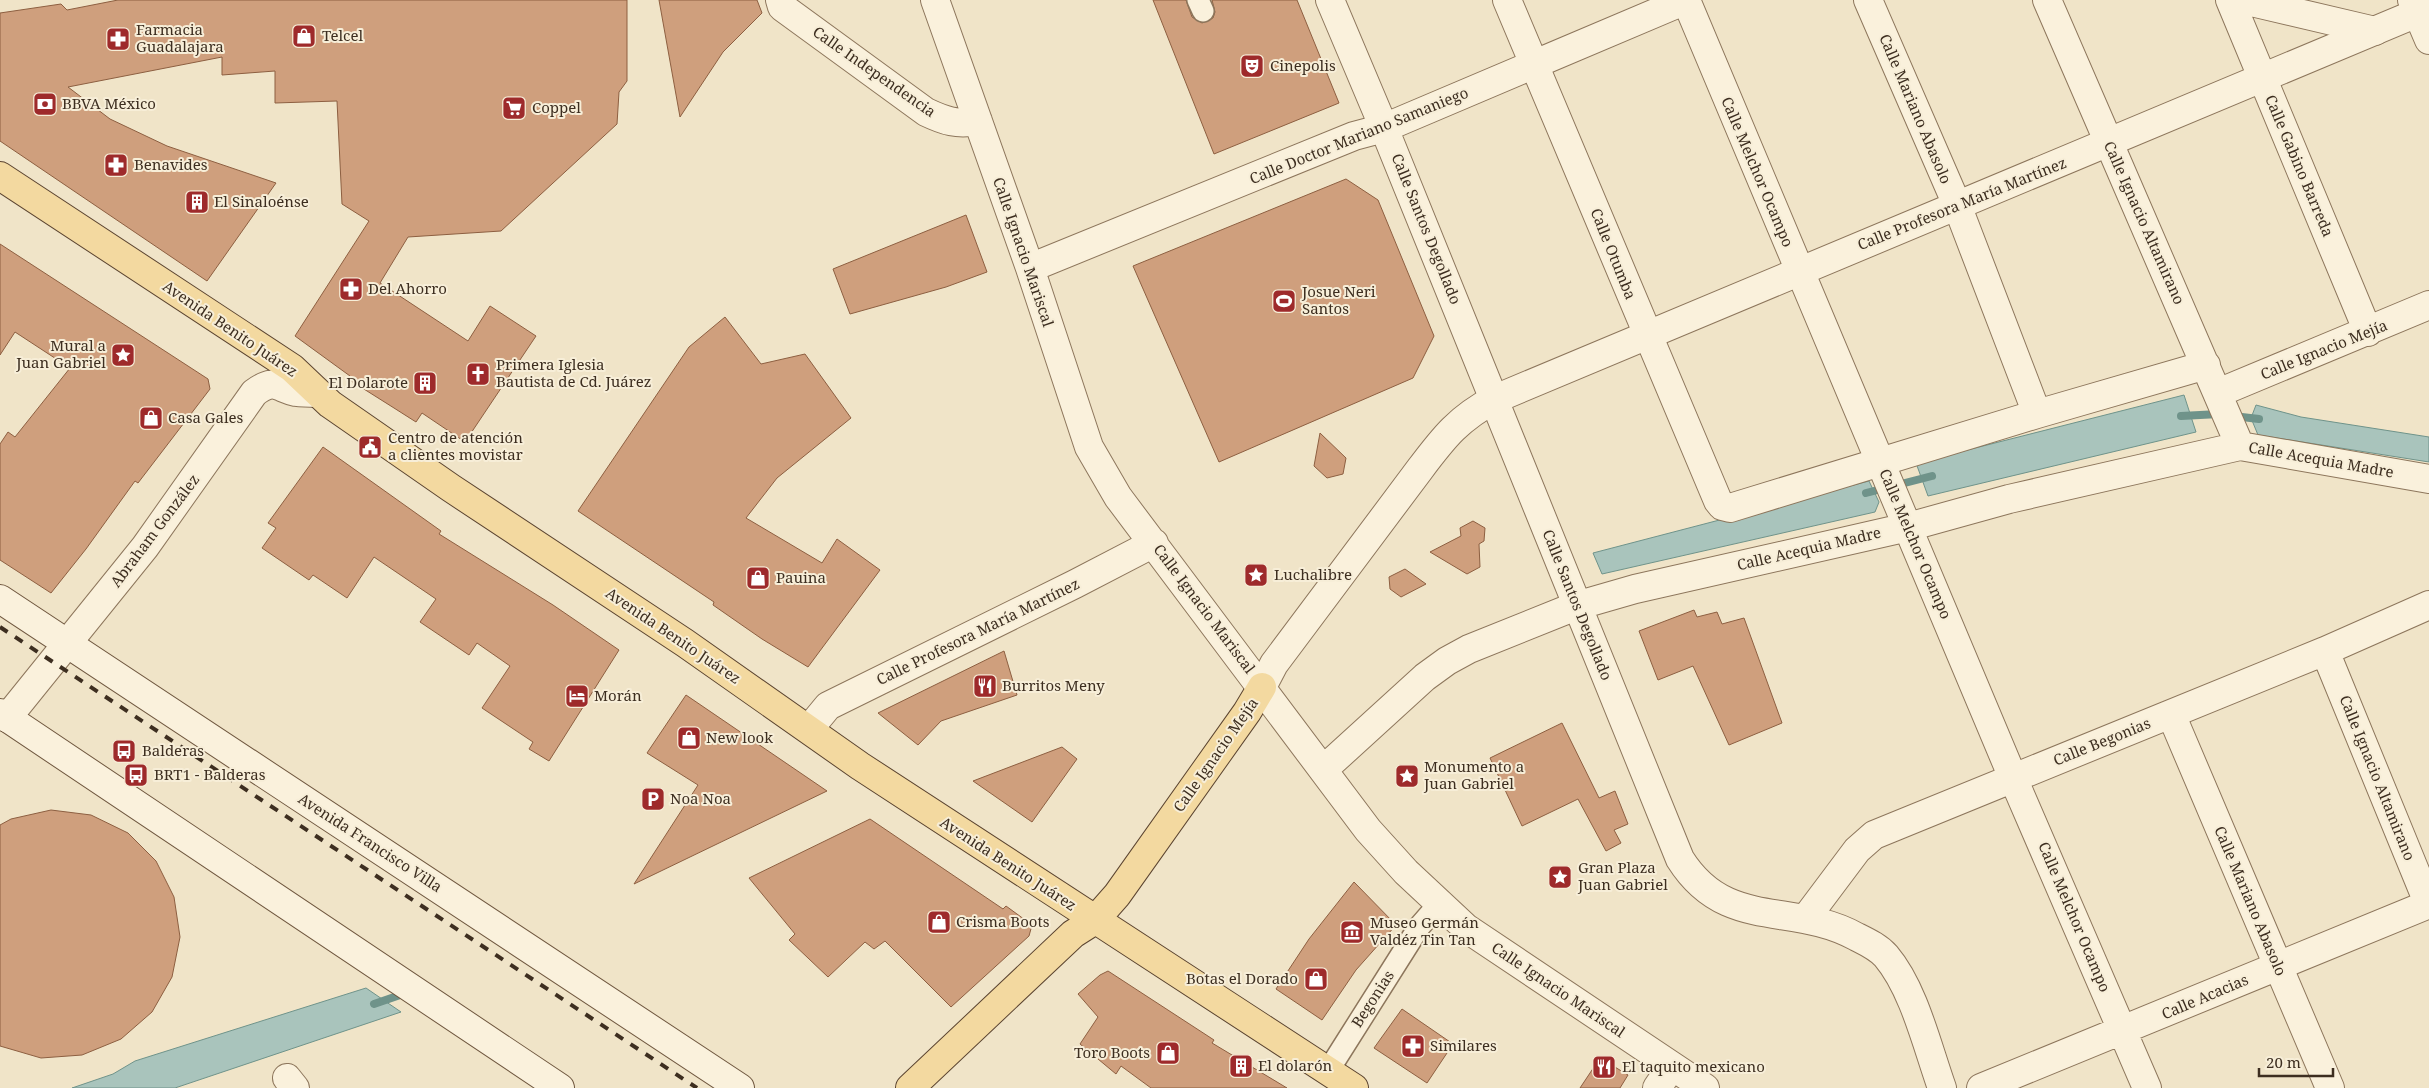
<svg xmlns="http://www.w3.org/2000/svg" width="2429" height="1088" font-family="'Noto Serif',serif">
	<style>
		.water { fill: #a9c4bc; stroke: #6f938a }
		.lines { fill: none; stroke-linecap: round; stroke-linejoin: round }
		.stream { stroke: #6f938a; stroke-width: 8 }
		.building { fill: #cf9f7d; stroke: #8d5f41 }
		.pedestrian-casing { stroke: #8d765c; stroke-width: 24 }
		.minor-casing { stroke: #8d765c; stroke-width: 30 }
		.tertiary-casing { stroke: #8d765c; stroke-width: 30 }
		.secondary-casing { stroke: #6f573f; stroke-width: 30 }
		.primary-casing { stroke: #5b4430; stroke-width: 30 }
		.pedestrian { stroke: #faf1dc; stroke-width: 21 }
		.minor { stroke: #faf1dc; stroke-width: 28 }
		.tertiary { stroke: #faf1dc; stroke-width: 28 }
		.secondary { stroke: #faf1dc; stroke-width: 28 }
		.primary { stroke: #f3d9a0; stroke-width: 28 }
		.rail { stroke: #3d2e20; stroke-width: 4; stroke-dasharray: 9 9; stroke-linecap: butt }
		.labels { text-anchor: middle; stroke-width: 4; stroke-linejoin: round; paint-order: stroke }
		.poi-label { font-size: 15px; fill: #3d2e20; stroke: #f7eed8; text-anchor: start }
		.street-label { font-size: 15px; fill: #3d2e20; stroke: #f7eed8 }
	</style>
	<rect width="100%" height="100%" fill="#f0e4c8"/>
	<path class="water" d="M2184,395L2196,432L1928,496L1916,463Z
		M2256,405L2301,417L2429,437V462L2258,435L2251,418Z
		M1869,481L1879,502L1875,512L1602,574L1593,553Z
		M366,988L401,1012L175,1088H72L113,1074L135,1061Z"/>
	<g class="lines">
		<path class="stream" d="M2181,416L2219,414
			M2233,416L2259,419
			M1866,493L1932,476
			M374,1004L403,994"/>
	</g>
	<path class="building" d="M118,0H627V81L619,92L617,124L501,231L408,237L380,283L468,341L490,306L536,336L465,442L422,413L416,422L394,408L348,379L350,376L295,336L369,221L342,204L337,101L275,103V71L222,75V57L68,87L110,119L167,146L276,183L207,281L0,141V13L61,4L67,10Z
		M659,0H757L762,13L723,52L680,117Z
		M1153,0H1186L1192,17L1202,23L1213,18L1215,12L1212,0H1297L1339,103L1214,154Z
		M1346,179L1378,200L1434,336L1413,378L1219,462L1133,266Z
		M966,215L987,272L946,287L850,314L833,269Z
		M0,244L208,379L210,389L138,483L135,481L86,549L51,593L0,560V444L8,432L15,437L70,368L15,332L0,355Z
		M725,317L761,364L805,354L851,418L777,478L746,518L822,563L837,539L880,570L808,667L762,639L713,605L714,602L578,511L689,347Z
		M1320,433L1346,458L1343,474L1327,478L1314,466Z
		M323,447L441,531L439,534L553,605L619,650L549,761L529,749L533,742L482,708L510,666L477,643L469,655L420,622L436,599L374,557L347,598L313,575L309,580L262,548L276,528L268,523Z
		M1473,521L1485,528L1484,541L1479,544L1480,567L1467,574L1430,552L1461,536L1460,528Z
		M1405,569L1426,584L1401,597L1390,589L1389,577Z
		M1694,610L1697,617L1717,612L1722,624L1744,618L1782,723L1729,745L1693,666L1658,680L1639,631Z
		M1004,651L1017,695L941,721L918,745L878,713Z
		M686,695L827,791L634,884L698,785L647,753Z
		M1562,723L1599,798L1615,791L1628,824L1614,830L1621,843L1606,851L1578,799L1522,826L1490,758Z
		M1062,747L1077,759L1032,822L973,781Z
		M51,810L91,815L128,833L156,861L174,897L180,937L172,977L152,1012L121,1039L82,1055L41,1058L0,1046V825L11,819Z
		M870,819L1003,909L1006,906L1032,925L1029,936L951,1007L885,941L874,949L865,942L828,977L789,940L795,934L749,878Z
		M1354,882L1396,925L1356,970L1322,1020L1276,989L1309,939Z
		M1108,971L1214,1040L1212,1043L1287,1088H1151L1121,1066L1116,1074L1080,1044L1098,1017L1078,994L1100,975Z
		M1402,1009L1453,1044L1427,1083L1374,1048Z
		M1600,1058L1628,1075L1620,1088H1580Z"/>
	<g class="lines">
		<g class="pedestrian-casing">
			<path id="pedestrian" d="M1198,0L1203,11
				M1328,1071L1419,927L1439,904"/>
		</g>
		<g class="minor-casing">
			<path id="minor" d="M780,0L782,7L926,112C945,121 957,125 978,121
				M935,0L1030,268L1089,447L1118,497L1368,830L1406,872L1466,928L1705,1088
				M1330,0L1384,128L1680,859C1726,932 1792,901 1857,937C1867,942 1878,947 1886,956C1914,989 1927,1046 1942,1088
				M1507,0L1718,501L1722,506L1730,508L2037,414L2206,365
				M1686,0L2013,778L2147,1088
				M1868,0L1957,205L2037,414
				M2230,0L2368,332
				M2243,0L2375,31
				M2412,0L2429,40
				M2109,143L2240,446
				M1030,268L1354,136L1384,128L1686,0
				M2218,393L2429,305
				M2325,651L2429,905
				M2171,714L2330,1088
				M7,718L145,547L254,393C275,377 277,388 296,392C303,393 311,393 317,393
				M809,729L828,706L1075,584L1154,543
				M1324,769L1425,677L1447,661L1469,649L1576,606L1635,589L1908,527L2009,499L2240,446L2429,479
				M1806,918L1857,850L1874,835L2325,651L2429,605
				M287,1078L295,1088
				M1657,1088L1672,1066
				M1981,1088L2429,904"/>
		</g>
		<g class="tertiary-casing">
			<path id="tertiary" d="M2047,0L2109,143
				M1262,687L1274,664L1420,469C1444,437 1459,418 1495,399L2429,8"/>
		</g>
		<g class="secondary-casing">
			<path id="secondary" d="M0,599L740,1088
				M0,713L560,1088"/>
		</g>
		<g class="primary-casing">
			<path id="primary" d="M0,176L292,368L330,404L451,488L685,643L860,766L1354,1088
				M910,1088L1073,934L1095,920L1117,895L1247,712L1262,687"/>
		</g>
		<use href="#pedestrian" class="pedestrian"/>
		<use href="#minor" class="minor"/>
		<use href="#tertiary" class="tertiary"/>
		<use href="#secondary" class="secondary"/>
		<use href="#primary" class="primary"/>
		<path class="rail" d="M0,627L697,1088"/>
	</g>
	<defs>
		<g id="shop-square" transform="scale(1.25)"><rect x="-9" y="-9" width="18" height="18" rx="4" fill="#9e2a2b" stroke="#f7eed8"/><path d="M-5-2.5h2.3a2.7 3.5 0 0 1 5.4 0H5L5.5 6h-11ZM-1.5-2.5h3a1.5 2.3 0 0 0-3 0Z" fill="#fff"/></g>
		<g id="pharmacy-square" transform="scale(1.25)"><rect x="-9" y="-9" width="18" height="18" rx="4" fill="#9e2a2b" stroke="#f7eed8"/><path d="M-2-6h4v4h4v4h-4v4h-4v-4h-4v-4h4Z" fill="#fff"/></g>
		<g id="theatre-square" transform="scale(1.25)"><rect x="-9" y="-9" width="18" height="18" rx="4" fill="#9e2a2b" stroke="#f7eed8"/><path d="M-5-5.5Q0-4 5-5.5V0Q5 5 0 6Q-5 5-5 0ZM-3.3-2.5H-1v1.5H-3.3ZM1-2.5H3.3v1.5H1ZM-2.8 1Q0 5.5 2.8 1Z" fill="#fff"/></g>
		<g id="bank-square" transform="scale(1.25)"><rect x="-9" y="-9" width="18" height="18" rx="4" fill="#9e2a2b" stroke="#f7eed8"/><path d="M-6-4H6V4H-6ZM0-2.3a2.3 2.3 0 1 0 0 4.6a2.3 2.3 0 1 0 0-4.6Z" fill="#fff"/></g>
		<g id="supermarket-square" transform="scale(1.25)"><rect x="-9" y="-9" width="18" height="18" rx="4" fill="#9e2a2b" stroke="#f7eed8"/><path d="M-6-5.5h2.5l.6 2H6L4.5 2H-2.5L-4.4-4H-6ZM-1.5 3.2a1.3 1.3 0 1 0 .1 0ZM3 3.2a1.3 1.3 0 1 0 .1 0Z" fill="#fff"/></g>
		<g id="building-square" transform="scale(1.25)"><rect x="-9" y="-9" width="18" height="18" rx="4" fill="#9e2a2b" stroke="#f7eed8"/><path d="M-4-6H4V6H1V3H-1V6H-4ZM-2.5-4.3h1.7v1.8h-1.7ZM.8-4.3h1.7v1.8H.8ZM-2.5-1h1.7V.8h-1.7ZM.8-1h1.7V.8H.8Z" fill="#fff"/></g>
		<g id="stadium-square" transform="scale(1.25)"><rect x="-9" y="-9" width="18" height="18" rx="4" fill="#9e2a2b" stroke="#f7eed8"/><path d="M0-5a6.5 5 0 1 0 0 10a6.5 5 0 1 0 0-10ZM-3.5-1.8h7v3.6h-7Z" fill="#fff"/></g>
		<g id="sight-square" transform="scale(1.25)"><rect x="-9" y="-9" width="18" height="18" rx="4" fill="#9e2a2b" stroke="#f7eed8"/><path d="M0-6L1.8-2.2L6-1.7L2.9 1.2L3.7 5.4L0 3.3L-3.7 5.4L-2.9 1.2L-6-1.7L-1.8-2.2Z" fill="#fff"/></g>
		<g id="church-square" transform="scale(1.25)"><rect x="-9" y="-9" width="18" height="18" rx="4" fill="#9e2a2b" stroke="#f7eed8"/><path d="M-1.2-6h2.4v3.5h3.3v2.4h-3.3V6h-2.4V-.1h-3.3v-2.4h3.3Z" fill="#fff"/></g>
		<g id="civic-square" transform="scale(1.25)"><rect x="-9" y="-9" width="18" height="18" rx="4" fill="#9e2a2b" stroke="#f7eed8"/><path d="M-.6-6.5H3V-4.5H.6V-3L4-1V1h2V6H-6V1h2V-1L-.6-3ZM-1.2 2.5V6h2.4V2.5Z" fill="#fff"/></g>
		<g id="restaurant-square" transform="scale(1.25)"><rect x="-9" y="-9" width="18" height="18" rx="4" fill="#9e2a2b" stroke="#f7eed8"/><path d="M-5-6h1v4h1v-4h1v4h1v-4h1v5L-1.5 .5V6h-2V.5L-5-1ZM5-6V6H3V1.5H1.5Q1.5-4 5-6Z" fill="#fff"/></g>
		<g id="hotel-square" transform="scale(1.25)"><rect x="-9" y="-9" width="18" height="18" rx="4" fill="#9e2a2b" stroke="#f7eed8"/><path d="M-6-4.5h1.5V1H6V5H4.5V3h-9V5H-6ZM-4 0a1.8 1.8 0 1 1 3.6 0ZM.5 0V-2.5h3Q6-2.5 6 0Z" fill="#fff"/></g>
		<g id="bus-square" transform="scale(1.25)"><rect x="-9" y="-9" width="18" height="18" rx="4" fill="#9e2a2b" stroke="#f7eed8"/><path d="M-5-6H5V4H4V6H2V4H-2V6H-4V4H-5ZM-3.5-4V0h7V-4ZM-3.5 1.2v1.5H-2V1.2ZM2 1.2v1.5H3.5V1.2Z" fill="#fff"/></g>
		<g id="parking-square" transform="scale(1.25)"><rect x="-9" y="-9" width="18" height="18" rx="4" fill="#9e2a2b" stroke="#f7eed8"/><path d="M-3.5-5.5H1a3.5 3.5 0 0 1 0 7H-1V5.5H-3.5ZM-1-3.4V-.6H.8a1.4 1.4 0 0 0 0-2.8Z" fill="#fff"/></g>
		<g id="museum-square" transform="scale(1.25)"><rect x="-9" y="-9" width="18" height="18" rx="4" fill="#9e2a2b" stroke="#f7eed8"/><path d="M0-6L6-3V-2H-6V-3ZM-5-1h2V3h-2ZM-1-1h2V3h-2ZM3-1h2V3H3ZM-6 4H6V6H-6Z" fill="#fff"/></g>
	</defs>
	<g fill-rule="evenodd">
		<use href="#shop-square" x="304" y="36"/>
		<use href="#pharmacy-square" x="118" y="39"/>
		<use href="#theatre-square" x="1252" y="66"/>
		<use href="#bank-square" x="45" y="104"/>
		<use href="#supermarket-square" x="514" y="108"/>
		<use href="#pharmacy-square" x="116" y="165"/>
		<use href="#building-square" x="197" y="202"/>
		<use href="#pharmacy-square" x="351" y="289"/>
		<use href="#stadium-square" x="1284" y="301"/>
		<use href="#sight-square" x="123" y="355"/>
		<use href="#church-square" x="478" y="374"/>
		<use href="#building-square" x="425" y="383"/>
		<use href="#shop-square" x="151" y="418"/>
		<use href="#civic-square" x="370" y="447"/>
		<use href="#sight-square" x="1256" y="575"/>
		<use href="#shop-square" x="758" y="578"/>
		<use href="#restaurant-square" x="985" y="686"/>
		<use href="#hotel-square" x="577" y="696"/>
		<use href="#shop-square" x="689" y="738"/>
		<use href="#bus-square" x="124" y="751"/>
		<use href="#bus-square" x="136" y="775"/>
		<use href="#sight-square" x="1407" y="776"/>
		<use href="#parking-square" x="653" y="799"/>
		<use href="#sight-square" x="1560" y="877"/>
		<use href="#shop-square" x="939" y="922"/>
		<use href="#museum-square" x="1352" y="932"/>
		<use href="#shop-square" x="1316" y="979"/>
		<use href="#pharmacy-square" x="1413" y="1046"/>
		<use href="#shop-square" x="1168" y="1053"/>
		<use href="#building-square" x="1241" y="1066"/>
		<use href="#restaurant-square" x="1604" y="1067"/>
	</g>
	<g class="labels">
		<g class="poi-label">
			<text x="136" y="35">Farmacia<tspan x="136" dy="17">Guadalajara</tspan></text>
			<text x="322" y="41">Telcel</text>
			<text x="1270" y="71">Cinepolis</text>
			<text x="62" y="109">BBVA México</text>
			<text x="532" y="113">Coppel</text>
			<text x="134" y="170">Benavides</text>
			<text x="214" y="207">El Sinaloénse</text>
			<text x="368" y="294">Del Ahorro</text>
			<text x="1302" y="297">Josue Neri<tspan x="1302" dy="17">Santos</tspan></text>
			<text x="106" y="351" text-anchor="end">Mural a<tspan x="106" dy="17">Juan Gabriel</tspan></text>
			<text x="496" y="370">Primera Iglesia<tspan x="496" dy="17">Bautista de Cd. Juárez</tspan></text>
			<text x="408" y="388" text-anchor="end">El Dolarote</text>
			<text x="168" y="423">Casa Gales</text>
			<text x="388" y="443">Centro de atención<tspan x="388" dy="17">a clientes movistar</tspan></text>
			<text x="1274" y="580">Luchalibre</text>
			<text x="776" y="583">Pauina</text>
			<text x="1002" y="691">Burritos Meny</text>
			<text x="594" y="701">Morán</text>
			<text x="706" y="743">New look</text>
			<text x="142" y="756">Balderas</text>
			<text x="1424" y="772">Monumento a<tspan x="1424" dy="17">Juan Gabriel</tspan></text>
			<text x="154" y="780">BRT1 - Balderas</text>
			<text x="670" y="804">Noa Noa</text>
			<text x="1578" y="873">Gran Plaza<tspan x="1578" dy="17">Juan Gabriel</tspan></text>
			<text x="956" y="927">Crisma Boots</text>
			<text x="1370" y="928">Museo Germán<tspan x="1370" dy="17">Valdéz Tin Tan</tspan></text>
			<text x="1298" y="984" text-anchor="end">Botas el Dorado</text>
			<text x="1430" y="1051">Similares</text>
			<text x="1150" y="1058" text-anchor="end">Toro Boots</text>
			<text x="1258" y="1071">El dolarón</text>
			<text x="1622" y="1072">El taquito mexicano</text>
		</g>
		<g class="street-label">
			<text transform="translate(874 72) rotate(35)" y="5">Calle Independencia</text>
			<text transform="translate(1915 109) rotate(67)" y="5">Calle Mariano Abasolo</text>
			<text transform="translate(1359 136) rotate(-22)" y="5">Calle Doctor Mariano Samaniego</text>
			<text transform="translate(2299 166) rotate(67)" y="5">Calle Gabino Barreda</text>
			<text transform="translate(1757 172) rotate(67)" y="5">Calle Melchor Ocampo</text>
			<text transform="translate(1962 204) rotate(-22)" y="5">Calle Profesora María Martínez</text>
			<text transform="translate(2144 223) rotate(66)" y="5">Calle Ignacio Altamirano</text>
			<text transform="translate(1426 229) rotate(68)" y="5">Calle Santos Degollado</text>
			<text transform="translate(1023 252) rotate(71)" y="5">Calle Ignacio Mariscal</text>
			<text transform="translate(1613 254) rotate(68)" y="5">Calle Otumba</text>
			<text transform="translate(230 329) rotate(34)" y="5">Avenida Benito Juárez</text>
			<text transform="translate(2324 350) rotate(-22)" y="5">Calle Ignacio Mejía</text>
			<text transform="translate(2321 460) rotate(10)" y="5">Calle Acequia Madre</text>
			<text transform="translate(155 531) rotate(-53)" y="5">Abraham González</text>
			<text transform="translate(1915 544) rotate(67)" y="5">Calle Melchor Ocampo</text>
			<text transform="translate(1809 549) rotate(-13)" y="5">Calle Acequia Madre</text>
			<text transform="translate(1577 605) rotate(68)" y="5">Calle Santos Degollado</text>
			<text transform="translate(1204 609) rotate(53)" y="5">Calle Ignacio Mariscal</text>
			<text transform="translate(978 632) rotate(-26)" y="5">Calle Profesora María Martínez</text>
			<text transform="translate(673 636) rotate(34)" y="5">Avenida Benito Juárez</text>
			<text transform="translate(2102 742) rotate(-22)" y="5">Calle Begonias</text>
			<text transform="translate(1216 755) rotate(-55)" y="5">Calle Ignacio Mejía</text>
			<text transform="translate(2377 778) rotate(68)" y="5">Calle Ignacio Altamirano</text>
			<text transform="translate(370 843) rotate(33)" y="5">Avenida Francisco Villa</text>
			<text transform="translate(1008 864) rotate(33)" y="5">Avenida Benito Juárez</text>
			<text transform="translate(2250 901) rotate(67)" y="5">Calle Mariano Abasolo</text>
			<text transform="translate(2074 917) rotate(67)" y="5">Calle Melchor Ocampo</text>
			<text transform="translate(1558 990) rotate(34)" y="5">Calle Ignacio Mariscal</text>
			<text transform="translate(2205 997) rotate(-23)" y="5">Calle Acacias</text>
			<text transform="translate(1373 999) rotate(-57)" y="5">Begonias</text>
		</g>
	</g>
	<path d="M2259 1068v8h74v-8" fill="none" stroke="#3d2e20" stroke-width="2.5"/>
	<text x="2266" y="1068" font-size="15" fill="#3d2e20" stroke="#f7eed8" stroke-width="4" paint-order="stroke">20 m</text>
</svg>
